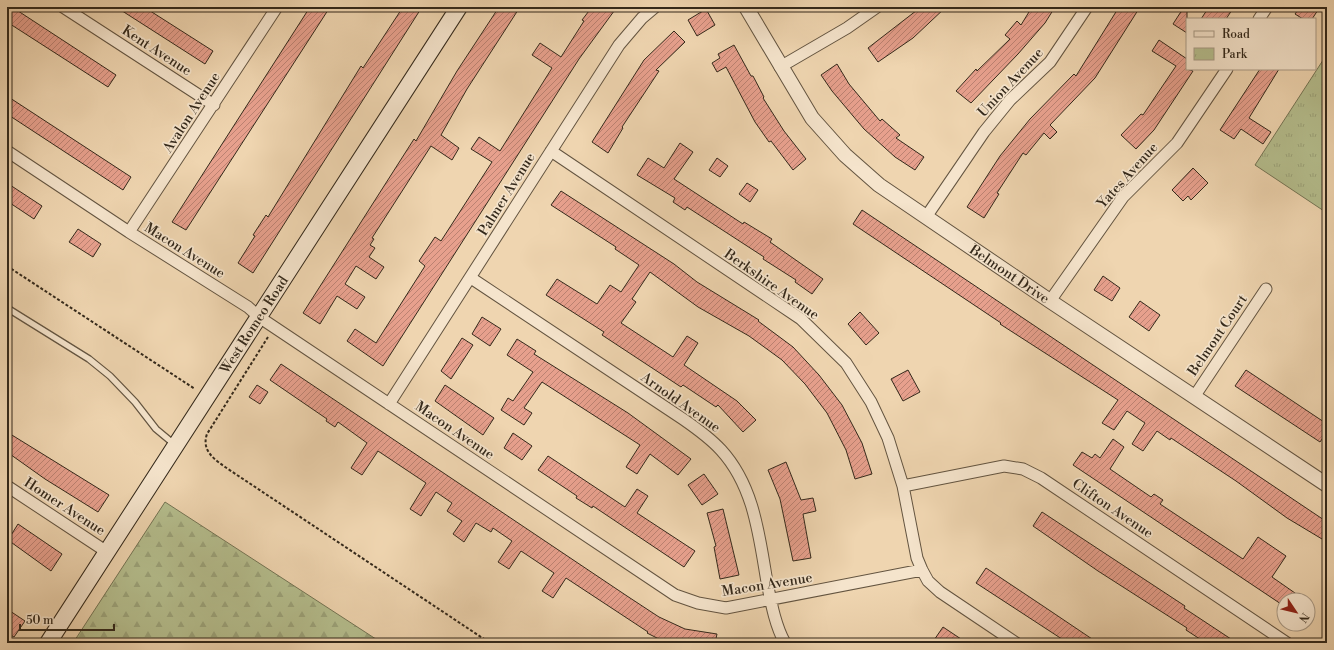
<svg xmlns="http://www.w3.org/2000/svg" width="1334" height="650" font-family="'Libre Bodoni',serif">
	<style>
		.forest { fill: url(#forest-firs); stroke: #747454 }
		.park { fill: url(#park-tufts); stroke: #747454 }
		.building { fill: url(#building-hatch); stroke: #34291b }
		.lines { fill: none; stroke-linecap: round; stroke-linejoin: round }
		.service-casing { stroke: #635440; stroke-width: 8 }
		.minor-casing { stroke: #635440; stroke-width: 13 }
		.tertiary-casing { stroke: #635440; stroke-width: 16 }
		.secondary-casing { stroke: #34291b; stroke-width: 18 }
		.path { stroke: #34291b; stroke-width: 2; stroke-dasharray: 3 2; stroke-linecap: butt }
		.service { stroke: #f5e4cc; stroke-width: 5.5 }
		.minor { stroke: #f5e4cc; stroke-width: 11 }
		.tertiary { stroke: #f5e4cc; stroke-width: 14 }
		.secondary { stroke: #f5e4cc; stroke-width: 16 }
		.labels { text-anchor: middle; stroke-width: 3.5; stroke-linejoin: round; paint-order: stroke }
		.street-label { font-size: 14px; fill: #34291b; stroke: #f5e4cc }
	</style>
	<defs>
		<pattern id="forest-firs" width="22" height="20" patternUnits="userSpaceOnUse"><rect width="22" height="20" fill="#b5be8e"/><path d="M5 1l3.5 6h-7zM16 11l3.5 6h-7z" fill="#9ca37a"/></pattern>
		<pattern id="park-tufts" width="24" height="20" patternUnits="userSpaceOnUse"><rect width="24" height="20" fill="#b5be8e"/><path d="M3 7l-1-3M5 7V3M7 7l1-3M15 17l-1-3M17 17v-4M19 17l1-3" fill="none" stroke="#9ca37a"/></pattern>
		<pattern id="building-hatch" width="6" height="6" patternUnits="userSpaceOnUse"><rect width="6" height="6" fill="#e7a08d"/><path d="M-1 1l2-2M0 6l6-6M5 7l2-2" fill="none" stroke="#bc8272"/></pattern>
	</defs>
	<rect width="100%" height="100%" fill="#efd5b0"/>
	<filter id="stains"><feTurbulence type="fractalNoise" baseFrequency=".005" numOctaves="4"/><feColorMatrix values="0 0 0 0 .2 0 0 0 0 .09 0 0 0 0 .02 0 0 0 .5 -.17"/></filter>
	<radialGradient id="worn" r=".72"><stop offset=".6" stop-color="#630" stop-opacity="0"/><stop offset="1" stop-color="#630" stop-opacity=".3"/></radialGradient>
	<path class="forest" d="M165,502L382,643H73Z"/>
	<path class="park" d="M1327,54V213L1255,165Z"/>
	<path class="building" d="M7,7H12L116,75L108,87L7,22Z
		M116,7H144L213,51L205,64Z
		M310,7H330L186,230L172,222Z
		M403,7H422L253,273L238,263L255,236L253,235L266,215L268,217L361,66L363,68Z
		M499,7H520L467,89L441,135L459,148L452,160L431,146L372,238L374,239L370,245L375,248L369,257L384,267L376,279L356,266L345,284L365,297L357,309L337,296L320,324L303,313L414,139L416,141L457,71Z
		M592,7H617L579,59L383,366L347,341L355,329L376,343L425,266L419,261L435,237L441,241L492,162L471,149L479,137L500,151L552,68L532,55L540,43L561,57L584,21L582,20Z
		M921,7H946L913,38L878,62L868,48Z
		M1032,7H1055L1045,23L1018,54L971,103L956,91L976,69L977,71L1010,39L1005,35L1017,21L1021,25Z
		M1119,7H1140L1095,78L1050,125L1057,132L1050,139L1044,133L1026,155L1023,153L997,193L999,194L984,218L967,207L1000,156L1030,119L1074,74L1076,76Z
		M1184,7H1187V33L1173,24Z
		M1209,7H1234L1226,19H1201Z
		M1300,7H1320L1312,19H1303L1295,14Z
		M706,9L715,25L697,36L688,20Z
		M674,31L685,42L656,70L659,71L622,127L623,128L608,153L592,142L644,60Z
		M1159,40L1187,59V69L1193,71L1154,130L1136,149L1121,135L1141,114L1143,115L1176,66L1152,51Z
		M734,45L751,76H753L764,97L763,98L784,131L806,159L793,170L771,141L769,142L755,122L726,67L717,72L712,63L720,58L718,54Z
		M837,64L849,84L880,121L882,119L900,135L896,138L924,157L915,170L895,157L864,129L832,91L821,75Z
		M1260,69H1279L1249,118L1271,132L1263,144L1241,129L1234,139L1220,130Z
		M7,96L131,177L123,190L7,114Z
		M680,143L693,152L674,179L743,224L744,222L772,239L770,242L823,279L812,294L795,282L796,280L763,259L764,257L687,207L685,210L673,202L675,198L637,175L648,158L664,168Z
		M717,158L728,166L720,177L709,170Z
		M1193,168L1208,183L1191,200L1188,196L1183,201L1172,190Z
		M7,183L42,206L34,219L7,201Z
		M747,183L758,190L750,202L739,194Z
		M561,191L674,264L697,282L759,320L758,321L793,347L819,375L842,405L862,443L872,474L855,479L846,450L827,413L805,384L782,360L749,336L698,307L650,272L632,299L636,302L621,323L673,357L687,336L698,343L684,365L737,401L756,420L743,432L718,405L716,407L683,385L681,387L602,335L604,332L546,295L557,279L597,304L610,285L621,292L639,265L615,249L616,247L551,205Z
		M862,210L1327,522V542L1287,518L1236,481L1171,438L1170,440L1157,431L1143,451L1132,444L1145,423L1127,411L1114,430L1102,423L1118,400L1000,324L1001,323L853,224Z
		M78,229L101,244L93,257L69,242Z
		M1103,276L1120,288L1112,301L1094,290Z
		M1140,301L1160,315L1149,331L1129,317Z
		M860,312L879,333L866,345L848,324Z
		M482,317L501,329L490,346L472,334Z
		M462,338L473,345L451,379L441,371Z
		M517,339L536,351L534,354L628,413L691,459L678,475L650,454L637,474L626,467L640,445L542,382L524,408L532,413L524,425L501,410L508,398L513,401L533,372L507,355Z
		M281,364L627,596L659,617L685,629L717,634L715,643H667L647,633L648,632L566,578L553,598L542,591L554,573L521,551L509,569L498,562L512,541L493,528L491,532L476,523L464,542L453,534L462,521L447,511L452,503L436,492L421,516L410,509L426,483L378,451L362,475L351,468L367,443L338,422L335,427L326,421L327,419L270,380Z
		M908,370L920,392L903,401L891,379Z
		M1246,370L1327,424V432L1320,442L1235,386Z
		M257,385L268,392L260,404L249,397Z
		M445,385L494,418L483,435L435,401Z
		M7,432L109,495L98,512L45,479L7,452Z
		M513,433L532,446L522,460L504,448Z
		M1113,439L1124,447L1110,469L1151,497L1154,494L1163,500L1160,504L1243,559L1258,537L1286,556L1272,577L1305,600H1284V606L1073,465L1082,452L1092,458L1095,454L1100,458Z
		M548,456L625,507L637,489L648,496L637,513L695,551L684,567L593,506L592,508L576,498L577,496L538,470Z
		M786,462L801,500L813,498L816,511L803,514L811,558L793,561L780,499L768,470Z
		M704,474L718,494L702,505L688,485Z
		M723,509L739,575L720,579L714,547L716,546L707,513Z
		M1042,512L1185,606L1184,608L1237,643H1206L1186,630L1187,628L1098,571L1033,526Z
		M18,524L62,554L51,571L8,540Z
		M986,568L1046,608L1098,643H1068L976,583Z
		M7,609L25,621L14,637L7,633Z
		M943,627L967,643H932Z"/>
	<g class="lines">
		<g class="service-casing">
			<path id="service" d="M7,308L89,359L110,376L135,402L156,429L174,444"/>
		</g>
		<g class="minor-casing">
			<path id="minor" d="M63,7L214,105
				M1259,19L1267,7
				M780,67L847,28L877,7
				M7,151L129,232L248,307L259,317L675,595L698,603L726,608L922,570
				M551,151L801,319L846,363L871,402L888,438L903,486L917,558L922,570L928,581L940,592L1016,643
				M926,217L984,132L1010,100L1050,62L1087,7
				M129,232L277,7
				M471,278L683,419C696,428 710,438 721,450C754,486 759,535 767,582C771,602 775,625 785,643
				M1050,301L1123,197L1177,143L1227,69
				M1194,397L1266,289
				M389,404L619,45L642,18L655,7
				M7,486L107,552
				M903,486L1004,466L1023,469L1041,478L1287,643"/>
		</g>
		<g class="tertiary-casing">
			<g id="tertiary">
				<path id="s1" d="M746,7L812,118L845,155L879,185L1050,301L1327,485"/>
			</g>
		</g>
		<g class="secondary-casing">
			<g id="secondary">
				<path id="s2" d="M48,643L459,7"/>
			</g>
		</g>
		<path class="path" d="M7,266L195,389
			M268,337L207,434C201,451 215,460 228,469L490,643"/>
		<use href="#service" class="service"/>
		<use href="#minor" class="minor"/>
		<use href="#tertiary" class="tertiary"/>
		<use href="#secondary" class="secondary"/>
	</g>
	<g class="labels">
		<g class="street-label">
			<text transform="translate(157 50) rotate(33)" y="5">Kent Avenue</text>
			<text transform="translate(1010 82) rotate(-47)" y="5">Union Avenue</text>
			<text transform="translate(191 112) rotate(-57)" y="5">Avalon Avenue</text>
			<text transform="translate(1127 175) rotate(-48)" y="5">Yates Avenue</text>
			<text transform="translate(506 194) rotate(-58)" y="5">Palmer Avenue</text>
			<text transform="translate(185 250) rotate(32)" y="5">Macon Avenue</text>
			<text dy="5" stroke="none"><textPath href="#s1" startOffset="382">Belmont Drive</textPath></text>
			<text transform="translate(772 284) rotate(35)" y="5">Berkshire Avenue</text>
			<text dy="5" stroke="none"><textPath href="#s2" startOffset="379">West Romeo Road</textPath></text>
			<text transform="translate(1217 335) rotate(-56)" y="5">Belmont Court</text>
			<text transform="translate(681 402) rotate(35)" y="5">Arnold Avenue</text>
			<text transform="translate(455 430) rotate(34)" y="5">Macon Avenue</text>
			<text transform="translate(65 506) rotate(33)" y="5">Homer Avenue</text>
			<text transform="translate(1113 508) rotate(34)" y="5">Clifton Avenue</text>
			<text transform="translate(767 584) rotate(-9)" y="5">Macon Avenue</text>
		</g>
	</g>
	<rect width="1334" height="650" fill="none" stroke="#efd5b0" stroke-width="24"/>
	<rect x="8" y="8" width="1318" height="634" fill="none" stroke="#34291b" stroke-width="2"/>
	<rect x="12" y="12" width="1310" height="626" fill="none" stroke="#34291b"/>
	<rect x="1186" y="18" width="130" height="52" fill="#f5e4cc" stroke="#a89985"/>
	<rect x="1194" y="31" width="20" height="6" fill="#f5e4cc" stroke="#a89985"/>
	<text x="1222" y="38" font-size="12" fill="#34291b">Road</text>
	<rect x="1194" y="48" width="20" height="12" fill="url(#park-tufts)" stroke="#a89985"/>
	<text x="1222" y="58" font-size="12" fill="#34291b">Park</text>
	<g transform="translate(1296 612) rotate(125)"><circle r="19" fill="#f5e4cc" stroke="#a89985"/>
	<path d="M0-3L7 15L0 10L-7 15Z" fill="#8f2418"/>
	<text y="-6" font-size="11" font-weight="bold" text-anchor="middle" fill="#34291b">N</text>
	</g>
	<path d="M20 624v6h94v-6" fill="none" stroke="#34291b" stroke-width="2"/>
	<text x="26" y="624" font-size="12" fill="#34291b" stroke="#f5e4cc" stroke-width="3" paint-order="stroke">50 m</text>
	<rect width="100%" height="100%" filter="url(#stains)"/>
	<rect width="100%" height="100%" fill="url(#worn)"/>
</svg>
